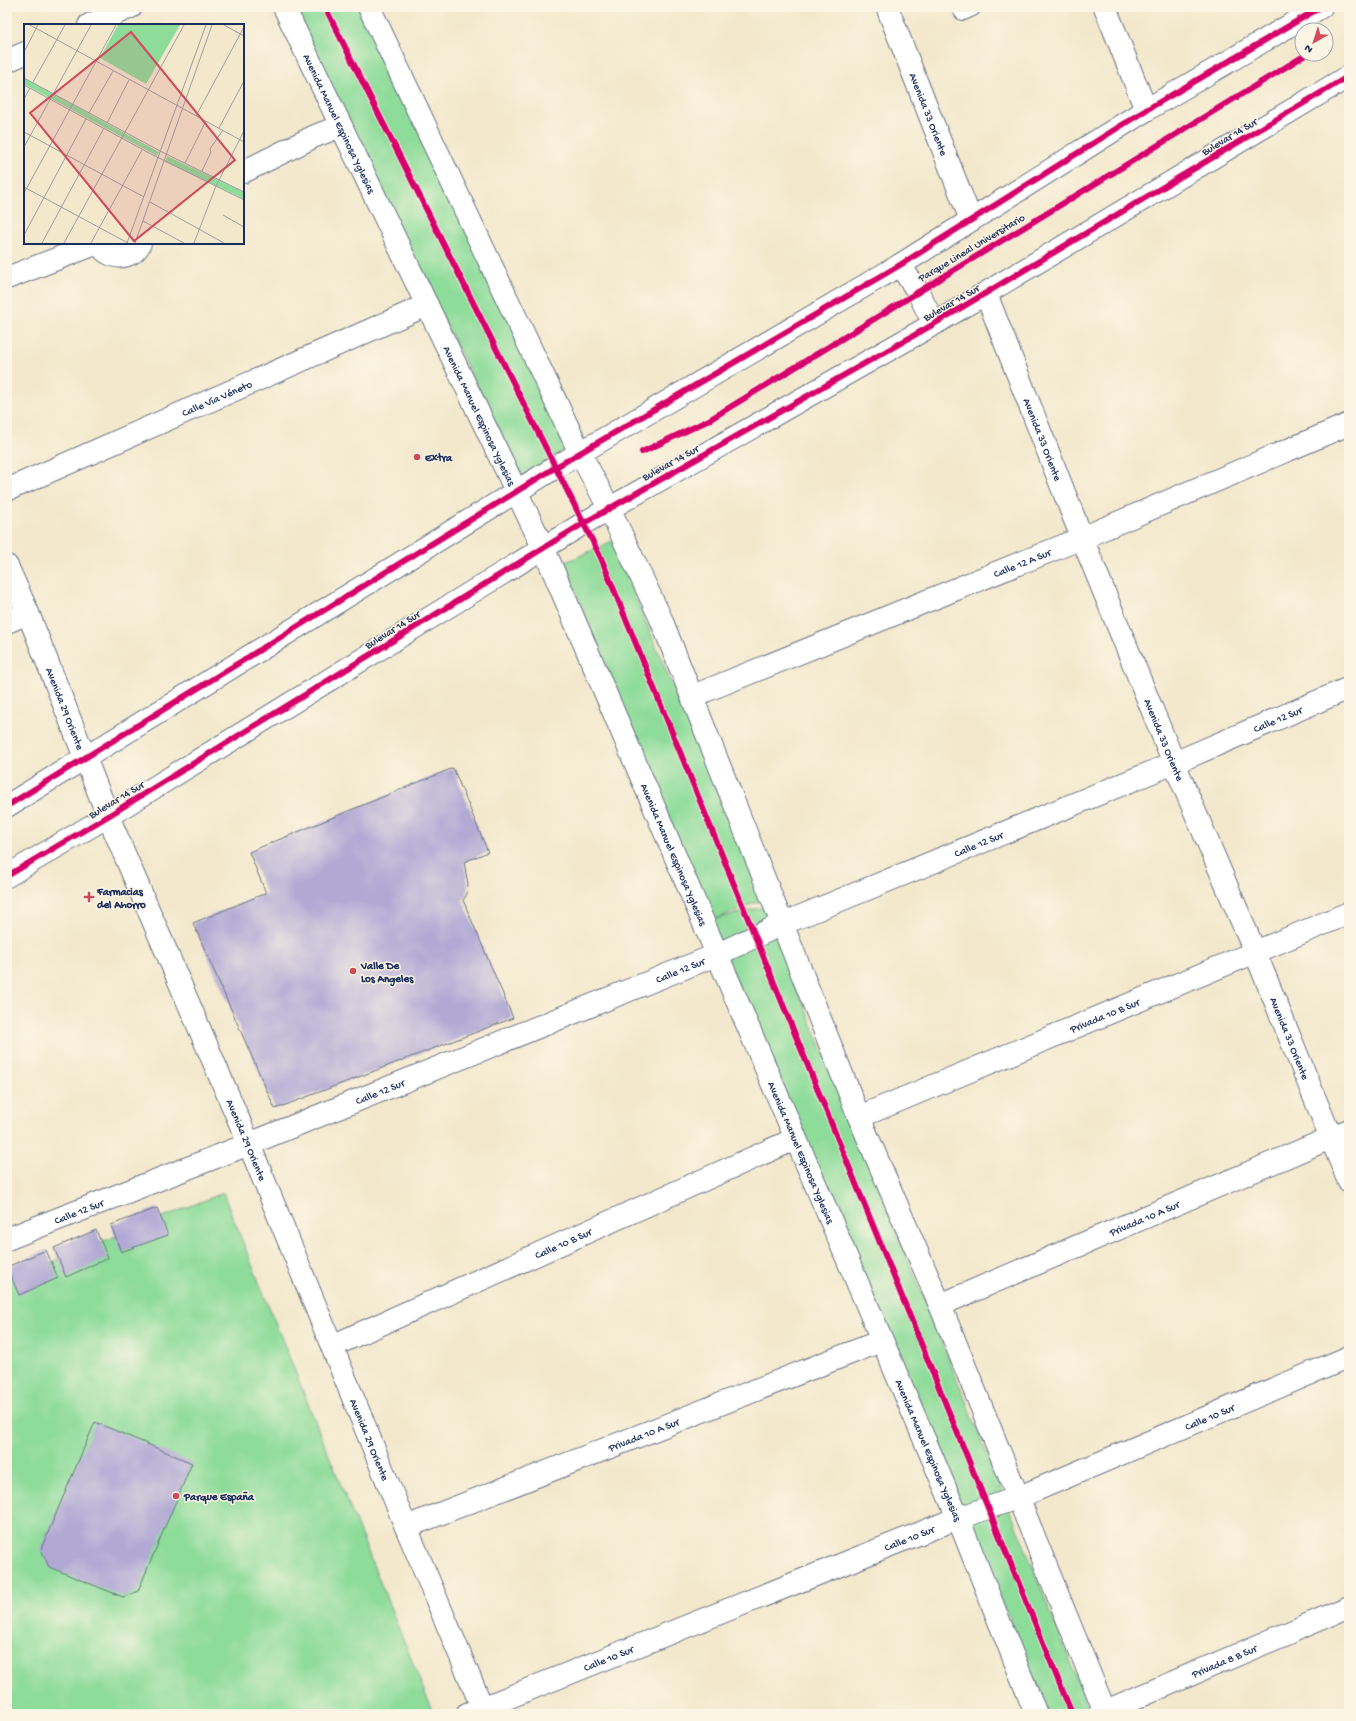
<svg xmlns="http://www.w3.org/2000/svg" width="1356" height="1721" font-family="'Gochi Hand',sans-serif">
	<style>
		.green { fill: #8edc9a; stroke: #54867c }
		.building { fill: #b1a9d4 }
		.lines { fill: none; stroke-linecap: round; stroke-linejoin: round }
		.lane-casing { stroke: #677084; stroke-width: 20 }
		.street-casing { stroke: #677084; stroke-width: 24 }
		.secondary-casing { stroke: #677084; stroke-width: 24 }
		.lane { stroke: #fff; stroke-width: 18 }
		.street { stroke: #fff; stroke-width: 22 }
		.secondary { stroke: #fff; stroke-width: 22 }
		.cycleway-casing { stroke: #fcf5e5; stroke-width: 8 }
		.cycleway { stroke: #d6006c; stroke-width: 6 }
		.poi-dot { fill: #d1495b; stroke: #fcf5e5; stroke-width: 1.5 }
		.labels { text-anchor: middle; stroke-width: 3; stroke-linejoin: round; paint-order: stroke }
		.street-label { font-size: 11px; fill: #1b2f5e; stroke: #fcf5e5 }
		.poi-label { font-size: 11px; font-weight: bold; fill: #1b2f5e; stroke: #fcf5e5; text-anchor: start }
		.inset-road { fill: none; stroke: #9d9ea0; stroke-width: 1 }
		.view { fill: #d1495b; fill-opacity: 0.15; stroke: #d1495b; stroke-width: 2 }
		.inset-edge { fill: none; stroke: #1b2f5e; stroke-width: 2 }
	</style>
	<rect width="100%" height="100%" fill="#fcf5e5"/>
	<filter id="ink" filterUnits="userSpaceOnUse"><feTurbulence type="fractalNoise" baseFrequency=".025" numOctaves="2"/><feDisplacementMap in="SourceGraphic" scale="8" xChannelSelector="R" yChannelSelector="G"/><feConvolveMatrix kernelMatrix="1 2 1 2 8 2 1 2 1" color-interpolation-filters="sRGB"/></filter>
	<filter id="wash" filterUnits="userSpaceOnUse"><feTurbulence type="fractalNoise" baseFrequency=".012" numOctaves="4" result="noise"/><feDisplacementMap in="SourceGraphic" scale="16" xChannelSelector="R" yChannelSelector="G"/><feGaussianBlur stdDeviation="0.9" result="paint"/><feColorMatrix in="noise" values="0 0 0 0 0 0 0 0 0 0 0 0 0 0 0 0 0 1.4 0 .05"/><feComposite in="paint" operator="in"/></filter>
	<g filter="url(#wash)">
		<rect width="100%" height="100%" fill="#f3e8cc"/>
		<path class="green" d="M287,7H367L584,439L522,476Z
			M612,541L762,900L715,919L764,907L1002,1490L1091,1714H1049L960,1502L711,921L564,563Z
			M223,1193L433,1713L430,1714H7V1280Z"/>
		<g id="blocks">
			<path class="building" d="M453,768L488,852L464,862L468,884L467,894L463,900L513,1018L275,1109L193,923L266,893L249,852Z
				M157,1208L168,1235L121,1252L111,1225Z
				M96,1230L108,1258L66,1277L54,1248Z
				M46,1250L58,1278L19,1295L7,1267Z
				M95,1422L192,1463L138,1591L123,1597L49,1567L41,1549Z"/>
		</g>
	</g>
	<g filter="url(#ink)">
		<use href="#blocks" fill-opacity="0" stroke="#677084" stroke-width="1"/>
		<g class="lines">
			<g class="lane-casing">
				<path id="lane" d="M961,7L963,11L972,7"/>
			</g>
			<g class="street-casing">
				<g id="street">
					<path id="s1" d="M887,7L971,220"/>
					<path d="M1105,7L1146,110"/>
					<path d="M89,25L131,7"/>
					<path d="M7,61L25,53"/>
					<path d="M243,172L315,136L341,126"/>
					<path d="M99,243C101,246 104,251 108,253C119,260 135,256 140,243"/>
					<path d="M7,278L98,243"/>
					<path id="s2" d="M986,294L1082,538L1174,763L1255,952L1349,1182"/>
					<path id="s3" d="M7,490L427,305"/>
					<path id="s4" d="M7,566L28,613L108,816L249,1144L406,1527L485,1714"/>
					<path d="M7,622L28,613"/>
					<path id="s5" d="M693,696L1082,538L1349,424"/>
					<path id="s6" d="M859,1117L1349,913"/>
					<path id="s7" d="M7,1239L249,1144L716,955L782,924L1174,763L1349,688"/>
					<path id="s8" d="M940,1305L1349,1130"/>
					<path id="s9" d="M332,1346L795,1139"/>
					<path id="s10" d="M406,1527L881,1341"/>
					<path id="s11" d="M467,1714L958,1518L1017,1498L1349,1357"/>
					<path id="s12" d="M1099,1714L1349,1607"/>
				</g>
			</g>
			<g class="secondary-casing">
				<g id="secondary">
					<path id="s13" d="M284,7L543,547L958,1518L1036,1714"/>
					<path d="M369,7L580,453L609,508L661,619L859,1117L940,1305L1106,1714"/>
					<path d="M900,265L918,292L934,324"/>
					<path d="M7,806L556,467L900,265L1146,110L1321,7"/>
					<path d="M7,876L108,816L584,523L934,324L1349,76"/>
				</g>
			</g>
			<use href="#lane" class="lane"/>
			<use href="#street" class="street"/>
			<use href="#secondary" class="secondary"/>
			<g class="cycleway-casing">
				<path id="cycleway" d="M325,7L601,558L1072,1714
					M642,452L709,420L1307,54
					M7,806L556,467L900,265L1146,110L1321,7
					M7,876L108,816L584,523L934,324L1349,76"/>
			</g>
			<use href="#cycleway" class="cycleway"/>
		</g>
	</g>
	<g class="poi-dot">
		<circle cx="417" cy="457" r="4"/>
		<path d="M87 891h4v4h4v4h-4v4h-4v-4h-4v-4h4z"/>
		<circle cx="353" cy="971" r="4"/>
		<circle cx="176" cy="1496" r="4"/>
	</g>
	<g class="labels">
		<g class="street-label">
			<text dy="4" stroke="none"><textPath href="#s1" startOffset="115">Avenida 33 Oriente</textPath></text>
			<text dy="4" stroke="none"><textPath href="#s13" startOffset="129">Avenida Manuel Espinosa Yglesias</textPath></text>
			<text transform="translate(1229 136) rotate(-31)" y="4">Bulevar 14 Sur</text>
			<text transform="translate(971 247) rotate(-31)" y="4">Parque Lineal Universitario</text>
			<text transform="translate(951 302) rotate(-30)" y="4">Bulevar 14 Sur</text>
			<text dy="4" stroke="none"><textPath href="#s3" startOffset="229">Calle Vía Véneto</textPath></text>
			<text dy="4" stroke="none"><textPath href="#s13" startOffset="453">Avenida Manuel Espinosa Yglesias</textPath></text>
			<text dy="4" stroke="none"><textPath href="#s2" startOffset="156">Avenida 33 Oriente</textPath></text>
			<text transform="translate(670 462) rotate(-29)" y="4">Bulevar 14 Sur</text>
			<text dy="4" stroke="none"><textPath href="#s5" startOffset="355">Calle 12 A Sur</textPath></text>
			<text transform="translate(392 629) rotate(-32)" y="4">Bulevar 14 Sur</text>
			<text dy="4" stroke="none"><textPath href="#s4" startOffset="154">Avenida 29 Oriente</textPath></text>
			<text dy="4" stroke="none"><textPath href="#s7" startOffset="1373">Calle 12 Sur</textPath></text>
			<text dy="4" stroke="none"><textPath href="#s2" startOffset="480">Avenida 33 Oriente</textPath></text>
			<text transform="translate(116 799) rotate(-31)" y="4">Bulevar 14 Sur</text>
			<text dy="4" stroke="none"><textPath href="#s7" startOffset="1049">Calle 12 Sur</textPath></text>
			<text dy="4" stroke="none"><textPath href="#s13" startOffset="933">Avenida Manuel Espinosa Yglesias</textPath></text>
			<text dy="4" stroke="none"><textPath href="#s7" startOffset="725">Calle 12 Sur</textPath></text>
			<text dy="4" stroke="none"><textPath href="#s6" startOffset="266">Privada 10 B Sur</textPath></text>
			<text dy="4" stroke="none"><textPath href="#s2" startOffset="804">Avenida 33 Oriente</textPath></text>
			<text dy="4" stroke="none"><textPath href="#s7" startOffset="401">Calle 12 Sur</textPath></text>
			<text dy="4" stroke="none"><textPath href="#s4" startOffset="622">Avenida 29 Oriente</textPath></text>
			<text dy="4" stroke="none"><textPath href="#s13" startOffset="1257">Avenida Manuel Espinosa Yglesias</textPath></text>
			<text dy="4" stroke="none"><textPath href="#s7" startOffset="77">Calle 12 Sur</textPath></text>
			<text dy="4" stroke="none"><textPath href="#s8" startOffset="222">Privada 10 A Sur</textPath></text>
			<text dy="4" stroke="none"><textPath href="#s9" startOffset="253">Calle 10 B Sur</textPath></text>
			<text dy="4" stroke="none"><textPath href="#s11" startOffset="800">Calle 10 Sur</textPath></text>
			<text dy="4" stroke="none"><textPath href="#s10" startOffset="255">Privada 10 A Sur</textPath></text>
			<text dy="4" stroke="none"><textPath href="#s4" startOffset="946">Avenida 29 Oriente</textPath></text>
			<text dy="4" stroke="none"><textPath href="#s13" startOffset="1581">Avenida Manuel Espinosa Yglesias</textPath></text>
			<text dy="4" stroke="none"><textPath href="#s11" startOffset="476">Calle 10 Sur</textPath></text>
			<text dy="4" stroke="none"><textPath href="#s11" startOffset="152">Calle 10 Sur</textPath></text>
			<text dy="4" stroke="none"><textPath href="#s12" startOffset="136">Privada 8 B Sur</textPath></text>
		</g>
		<g class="poi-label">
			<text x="425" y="461">Extra</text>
			<text x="97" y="895">Farmacias<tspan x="97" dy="13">del Ahorro</tspan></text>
			<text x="361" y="969">Valle De<tspan x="361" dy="13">Los Angeles</tspan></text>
			<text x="184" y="1500">Parque España</text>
		</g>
	</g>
	<g transform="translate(24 24)">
		<rect width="220" height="220" fill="#f3e8cc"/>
		<path d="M94,1H156L122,60L76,34ZM0,54L135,128L133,132L0,60ZM143,132L220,168V175L141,138Z" fill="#8edc9a"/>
		<path class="inset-road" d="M6,1L220,118M200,1L220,12M0,28L14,1M0,54L138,128L220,168M9,58L41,1M0,61L125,129L220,176M0,75L6,64M65,89L89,47M172,92L220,3M83,99L105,56M195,104L220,57M0,108L120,173M0,123L67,1M161,139L182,97M178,147L187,128L186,125L199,106M0,163L104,219M0,169L92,1M126,178L200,219M199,191L220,203M119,197L160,219M0,211L62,95M18,219L80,104M40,219L160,1M67,219L118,126M103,219L182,1M111,219L188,1M170,219L192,162L220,107"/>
		<path class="view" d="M107,8L211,136L110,217L6,89Z"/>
		<rect width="220" height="220" class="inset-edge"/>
	</g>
	<rect width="1356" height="1721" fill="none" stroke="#fcf5e5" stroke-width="24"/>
	<g transform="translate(1314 42) rotate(219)"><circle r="19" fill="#fcf5e5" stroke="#a2a6af"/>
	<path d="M0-3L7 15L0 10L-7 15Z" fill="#d1495b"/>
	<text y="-6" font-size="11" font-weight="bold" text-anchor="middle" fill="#1b2f5e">N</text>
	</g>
</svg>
